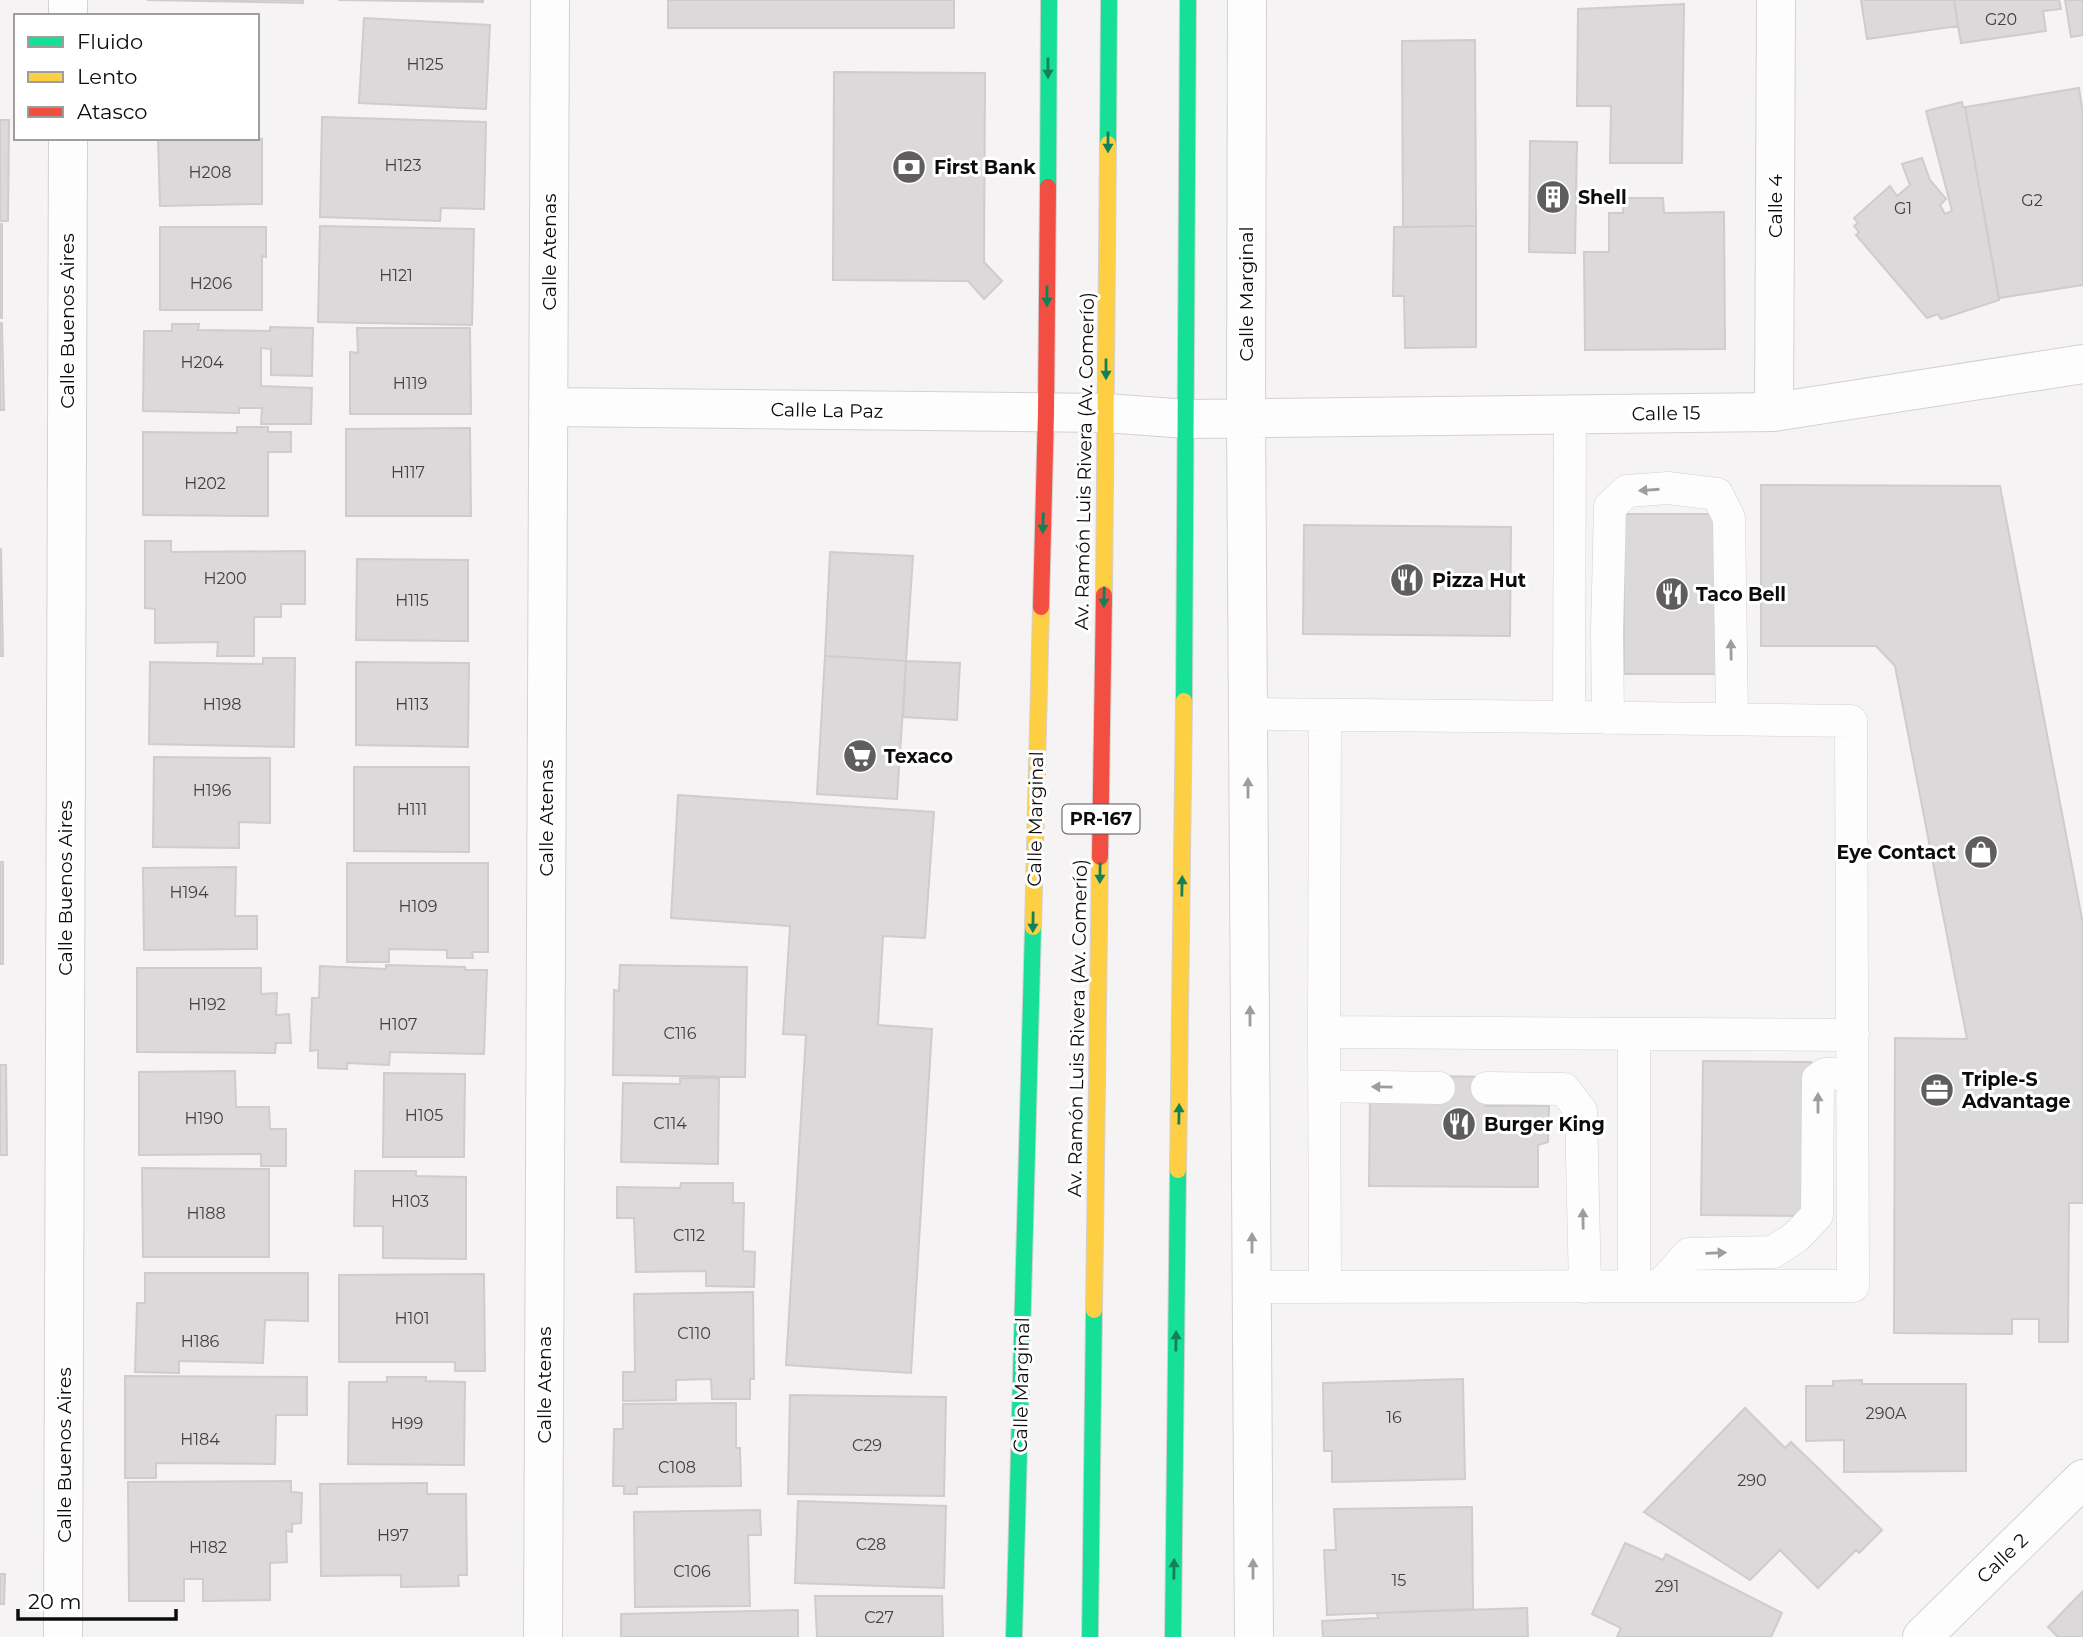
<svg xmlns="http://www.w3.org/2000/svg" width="2083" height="1637" font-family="Montserrat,sans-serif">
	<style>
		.building { fill: #dcd9da; stroke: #cecccd; stroke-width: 2 }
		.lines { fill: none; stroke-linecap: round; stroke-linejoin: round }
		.lane-casing { stroke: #d3d1d2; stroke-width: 33 }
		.street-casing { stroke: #d3d1d2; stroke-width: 40 }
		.fast-casing { stroke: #d3d1d2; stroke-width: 18 }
		.slow-casing { stroke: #d3d1d2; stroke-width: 18 }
		.jam-casing { stroke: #d3d1d2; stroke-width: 18 }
		.lane { stroke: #fefdfd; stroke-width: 32 }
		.street { stroke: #fefdfd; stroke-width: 38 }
		.fast { stroke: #16e098; stroke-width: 16 }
		.slow { stroke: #ffcf43; stroke-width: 16 }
		.jam { stroke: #f24e42; stroke-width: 16 }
		.oneway { fill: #128159 }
		.oneway2 { fill: #9e9d9d }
		.labels { text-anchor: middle; stroke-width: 6; stroke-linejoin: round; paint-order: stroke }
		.number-label { font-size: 16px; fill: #413f40 }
		.shield { fill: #fff; stroke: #565555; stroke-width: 2 }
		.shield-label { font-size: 18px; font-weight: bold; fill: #0d0c0c }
		.poi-label { font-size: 19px; font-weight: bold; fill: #0d0c0c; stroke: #fff; text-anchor: start }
		.street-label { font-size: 19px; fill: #0d0c0c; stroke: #fff }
	</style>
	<rect width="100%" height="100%" fill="#f6f3f4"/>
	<path class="building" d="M147,0H303V3Z
		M338,0H483V2Z
		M668,0H954V28H668Z
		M1861,0H1954L1958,26L1867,39Z
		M1954,0H2059L2061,9L2043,11L2046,31L1961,43Z
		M2065,0H2083V35L2071,37Z
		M1684,4L1682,163H1610L1611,106H1577L1578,9Z
		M364,18L490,25L486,109L359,103Z
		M1475,40L1476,226L1403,227L1402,41Z
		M834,72L985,73L984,262L1002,281L984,299L968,281L833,280Z
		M2079,88L2083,115V285L1999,298L1965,107Z
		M1962,102L1963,107H1965L1999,300L1941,319L1938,314L1927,318L1856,235L1859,232L1854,226L1858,223L1854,218L1890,186L1897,196L1910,185L1902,164L1922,158L1930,180L1946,199L1940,205L1945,214L1952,211L1926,111Z
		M322,117L486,122L484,209L441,208L440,221L320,217Z
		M0,120H9L8,221H0Z
		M158,138L262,139V204L160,206Z
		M1530,141L1577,142L1575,253L1529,252Z
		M1624,198H1663L1664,213L1724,212L1725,349L1585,350L1584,252H1609V213H1623Z
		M0,224H2V318H0Z
		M320,226L474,229L472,325L318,322Z
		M1476,226V347L1405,348L1404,296H1393L1394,227Z
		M160,227H266V257L262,256V310H160Z
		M0,323H2L4,410H0Z
		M172,324H199L198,330L270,331V327L313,328L312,376L271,375V349L261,348V386L312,388L311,424H261L262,408H239V413L143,411L144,331H172Z
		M357,328H470L471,414H350V352L358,353Z
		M237,427H268V432H291V452H268V516L143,515V432L237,433Z
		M470,428L471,516H346V429Z
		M1761,485L2000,486L2083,924V1203H2069L2068,1342H2039V1319H2012V1334L1894,1333L1895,1038L1967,1039L1895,666L1876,646H1761Z
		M1624,514H1720L1719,674H1624Z
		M1304,525L1511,527L1510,636L1303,634Z
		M145,541H171V552L305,551V604H281V617H254V656H217L218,642L155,643V609L145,608Z
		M0,549H1L3,656H0Z
		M830,552L913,556L906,661L825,656Z
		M357,559L468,560V641L356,640Z
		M825,656L906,661L897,799L817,794Z
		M263,658H295L294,747L149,744L150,662L263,664Z
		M906,661L960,663L957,720L903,717Z
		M356,662L469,663L468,747L356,745Z
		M154,757L270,758V823L239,822V848L153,847Z
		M354,767H469V852L354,851Z
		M678,795L934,812L925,938L883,936L878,1025L932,1029L911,1373L786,1365L806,1035L783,1034L790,926L671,918Z
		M0,862H3V964H0Z
		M347,863H488V952H472L473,958H447V950L389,949V962H347Z
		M236,867L235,916H257V949L144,950L143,868Z
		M386,965L465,967V970H487L484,1054L390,1052L389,1065L347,1063V1069L318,1068V1050L310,1051L312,998H319L320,966L386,969Z
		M620,965L747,967L745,1077L613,1075L614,990L619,991Z
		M137,968H261V994L277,993L276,1015L289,1014L291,1043H276L275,1053L137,1052Z
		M1703,1061L1811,1062L1809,1216L1701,1215Z
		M0,1065H6L7,1155H0Z
		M235,1071L236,1107H269L270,1129H286V1166H261V1154L139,1155V1072Z
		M384,1073L465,1074L464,1157H383Z
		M1439,1076L1486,1077V1106H1549L1548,1142L1538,1145V1187L1369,1186L1370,1095Z
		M680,1078H719L718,1164L621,1162L623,1083L680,1084Z
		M142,1168L269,1169V1257H143Z
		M355,1171H416V1176L466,1177V1259L383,1258V1226H354Z
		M681,1183H733V1203H744L743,1251L755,1252L754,1287L706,1286V1271L636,1272L634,1218H617V1187L680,1188Z
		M145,1273H308V1321L265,1320L263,1363L179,1361V1373L135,1372L137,1303H145Z
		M484,1274L485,1371H455V1362H339V1275Z
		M753,1292L754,1379H750V1399H712L711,1379L676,1380V1400L623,1401V1372H635L634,1294Z
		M125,1376L307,1377V1415H276L275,1464L156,1463V1478H125Z
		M387,1377H426V1381L465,1382L464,1465L348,1464L349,1382H387Z
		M1463,1379L1465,1479L1332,1482V1451H1324L1323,1383Z
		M1862,1380V1384H1966V1471L1844,1472V1440L1806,1441V1386H1833V1381Z
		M790,1395L946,1397L944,1496L788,1494Z
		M736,1403V1448H740L741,1486L637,1487V1494H624V1486H613L614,1429H623V1404Z
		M1745,1408L1785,1448L1791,1442L1882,1530L1859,1553L1856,1550L1818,1588L1780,1550L1750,1580L1644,1512Z
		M291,1481V1492L302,1493L301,1523L292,1524V1532L286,1531L287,1562L270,1563V1600L203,1601V1579H184V1601H129L128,1482Z
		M427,1483V1494H466L467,1575H458L459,1586L401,1587V1575L321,1576L320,1484Z
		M798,1501L946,1506L944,1588L795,1583Z
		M1472,1507L1473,1609L1327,1615L1324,1550H1336L1334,1509Z
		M760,1510L761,1535H748L750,1606L635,1607L634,1512Z
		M1625,1543L1663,1560L1666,1554L1782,1613L1771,1637H1617L1621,1628L1592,1614Z
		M0,1574H5L4,1604H0Z
		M2083,1591V1637H2058L2048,1627Z
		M815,1596H942L943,1637H817Z
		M1527,1608L1528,1637H1323L1322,1621L1378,1618L1377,1613Z
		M798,1610V1637H621V1614Z"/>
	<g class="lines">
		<g class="lane-casing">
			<path id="lane" d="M1248,714L1569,717L1570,414
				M1608,718L1607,632L1610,507L1627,491L1668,488L1717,494L1729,518L1732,718
				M1324,1032L1325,715
				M1634,1035V1286
				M1324,1086L1439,1088
				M1487,1088L1564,1089L1581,1111L1585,1287
				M1661,1285L1689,1254L1773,1252L1796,1237L1817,1215L1818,1079L1825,1074L1851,1073
				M1252,1287L1853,1286L1851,721L1569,717
				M1325,1287L1324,1032L1853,1035"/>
		</g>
		<g class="street-casing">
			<path id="street" d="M1247,0L1246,417L1254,1637
				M68,16V0
				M548,407L1106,413L1187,419L1774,412L2083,364
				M1774,412L1776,0
				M63,1637L68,138
				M543,1637L550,0
				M1922,1637L2083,1479"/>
		</g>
		<g class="fast-casing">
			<path id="fast" d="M1108,144L1109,0
				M1048,187L1049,0
				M1184,701L1188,0
				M1014,1637L1033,927
				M1090,1637L1094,1310
				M1173,1637L1178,1170"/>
		</g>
		<g class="slow-casing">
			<path id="slow" d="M1104,595L1108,144
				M1033,927L1041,607
				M1178,1170L1184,701
				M1094,1310L1100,857"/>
		</g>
		<g class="jam-casing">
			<path id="jam" d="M1041,607L1046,412L1048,187
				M1100,857L1104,595"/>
		</g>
		<use href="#lane" class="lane"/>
		<use href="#street" class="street"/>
		<use href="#fast" class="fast"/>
		<use href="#slow" class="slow"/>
		<use href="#jam" class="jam"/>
	</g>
	<defs><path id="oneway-solid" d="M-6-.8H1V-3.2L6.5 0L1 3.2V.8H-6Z" transform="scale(1.75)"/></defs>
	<g class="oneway">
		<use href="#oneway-solid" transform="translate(1048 68) rotate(90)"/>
		<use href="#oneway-solid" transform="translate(1108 142) rotate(90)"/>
		<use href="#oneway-solid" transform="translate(1047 296) rotate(90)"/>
		<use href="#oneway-solid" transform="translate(1106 369) rotate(90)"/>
		<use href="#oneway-solid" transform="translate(1043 523) rotate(92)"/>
		<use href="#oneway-solid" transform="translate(1104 597) rotate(91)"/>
		<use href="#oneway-solid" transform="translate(1100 873) rotate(91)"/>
		<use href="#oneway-solid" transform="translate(1182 886) rotate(-89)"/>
		<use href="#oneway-solid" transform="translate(1033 922) rotate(91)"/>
		<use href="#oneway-solid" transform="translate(1179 1114) rotate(-89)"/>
		<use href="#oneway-solid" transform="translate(1176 1341) rotate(-89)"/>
		<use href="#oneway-solid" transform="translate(1174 1569) rotate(-89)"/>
	</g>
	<g class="oneway2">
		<use href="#oneway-solid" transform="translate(1649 490) rotate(176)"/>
		<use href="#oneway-solid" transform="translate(1731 650) rotate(-91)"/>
		<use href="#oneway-solid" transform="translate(1248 788) rotate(-90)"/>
		<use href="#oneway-solid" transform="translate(1250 1016) rotate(-90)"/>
		<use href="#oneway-solid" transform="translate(1382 1087) rotate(-179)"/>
		<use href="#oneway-solid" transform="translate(1818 1103) rotate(-90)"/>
		<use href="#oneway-solid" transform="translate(1583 1219) rotate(-91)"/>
		<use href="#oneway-solid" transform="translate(1252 1243) rotate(-90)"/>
		<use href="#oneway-solid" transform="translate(1716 1253) rotate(-2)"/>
		<use href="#oneway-solid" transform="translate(1253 1569) rotate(-90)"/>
	</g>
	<defs>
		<g id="bank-disc" transform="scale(1.75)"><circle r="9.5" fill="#5f5d5d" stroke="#fff"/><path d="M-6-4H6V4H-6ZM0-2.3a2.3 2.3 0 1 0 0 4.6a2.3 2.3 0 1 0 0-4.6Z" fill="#fff"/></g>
		<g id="building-disc" transform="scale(1.75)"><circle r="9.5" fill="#5f5d5d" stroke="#fff"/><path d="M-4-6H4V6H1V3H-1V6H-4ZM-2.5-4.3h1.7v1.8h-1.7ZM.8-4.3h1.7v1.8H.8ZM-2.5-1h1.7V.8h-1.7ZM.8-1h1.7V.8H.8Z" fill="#fff"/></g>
		<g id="restaurant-disc" transform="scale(1.75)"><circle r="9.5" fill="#5f5d5d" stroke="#fff"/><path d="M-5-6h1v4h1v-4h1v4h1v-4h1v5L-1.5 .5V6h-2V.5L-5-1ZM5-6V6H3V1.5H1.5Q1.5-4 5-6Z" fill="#fff"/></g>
		<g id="supermarket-disc" transform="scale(1.75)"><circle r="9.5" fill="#5f5d5d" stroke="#fff"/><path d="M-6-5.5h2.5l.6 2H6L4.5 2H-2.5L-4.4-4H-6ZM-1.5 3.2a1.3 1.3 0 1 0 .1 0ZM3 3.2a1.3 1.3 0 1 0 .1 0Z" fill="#fff"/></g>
		<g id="shop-disc" transform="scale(1.75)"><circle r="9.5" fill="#5f5d5d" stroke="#fff"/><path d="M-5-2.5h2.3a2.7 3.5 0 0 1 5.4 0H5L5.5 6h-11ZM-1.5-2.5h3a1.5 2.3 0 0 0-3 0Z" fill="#fff"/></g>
		<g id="office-disc" transform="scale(1.75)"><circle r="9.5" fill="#5f5d5d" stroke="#fff"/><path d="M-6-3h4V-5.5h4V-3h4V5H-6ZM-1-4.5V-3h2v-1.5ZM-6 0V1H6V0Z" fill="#fff"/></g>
	</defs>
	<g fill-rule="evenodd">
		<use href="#bank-disc" x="909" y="167"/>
		<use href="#building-disc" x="1553" y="197"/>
		<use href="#restaurant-disc" x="1407" y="580"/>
		<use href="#restaurant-disc" x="1672" y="594"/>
		<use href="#supermarket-disc" x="860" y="756"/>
		<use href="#shop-disc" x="1981" y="852"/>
		<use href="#office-disc" x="1937" y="1090"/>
		<use href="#restaurant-disc" x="1459" y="1124"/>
	</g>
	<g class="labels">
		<g class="number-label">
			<text x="2001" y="25">G20</text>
			<text x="425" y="70">H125</text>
			<text x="403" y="171">H123</text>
			<text x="210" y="178">H208</text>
			<text x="2032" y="206">G2</text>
			<text x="1903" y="214">G1</text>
			<text x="396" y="281">H121</text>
			<text x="211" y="289">H206</text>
			<text x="202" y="368">H204</text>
			<text x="410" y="389">H119</text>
			<text x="408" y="478">H117</text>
			<text x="205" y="489">H202</text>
			<text x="225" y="584">H200</text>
			<text x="412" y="606">H115</text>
			<text x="222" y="710">H198</text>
			<text x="412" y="710">H113</text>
			<text x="212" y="796">H196</text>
			<text x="412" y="815">H111</text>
			<text x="189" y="898">H194</text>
			<text x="418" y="912">H109</text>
			<text x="207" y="1010">H192</text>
			<text x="398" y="1030">H107</text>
			<text x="680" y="1039">C116</text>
			<text x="424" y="1121">H105</text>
			<text x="204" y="1124">H190</text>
			<text x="670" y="1129">C114</text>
			<text x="410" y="1207">H103</text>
			<text x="206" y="1219">H188</text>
			<text x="689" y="1241">C112</text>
			<text x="412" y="1324">H101</text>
			<text x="694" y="1339">C110</text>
			<text x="200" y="1347">H186</text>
			<text x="1886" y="1419">290A</text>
			<text x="1394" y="1423">16</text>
			<text x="407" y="1429">H99</text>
			<text x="200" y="1445">H184</text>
			<text x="867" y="1451">C29</text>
			<text x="677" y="1473">C108</text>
			<text x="1752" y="1486">290</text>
			<text x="393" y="1541">H97</text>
			<text x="871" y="1550">C28</text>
			<text x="208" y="1553">H182</text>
			<text x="692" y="1577">C106</text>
			<text x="1399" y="1586">15</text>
			<text x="1667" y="1592">291</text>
			<text x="879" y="1623">C27</text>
		</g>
		<rect class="shield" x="1062.5" y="804.5" width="77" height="29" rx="5"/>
		<g class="shield-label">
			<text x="1101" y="825">PR-167</text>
		</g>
		<g class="poi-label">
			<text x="934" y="174">First Bank</text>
			<text x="1578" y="204">Shell</text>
			<text x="1432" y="587">Pizza Hut</text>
			<text x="1696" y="601">Taco Bell</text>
			<text x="884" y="763">Texaco</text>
			<text x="1956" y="859" text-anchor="end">Eye Contact</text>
			<text x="1962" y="1086">Triple-S<tspan x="1962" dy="22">Advantage</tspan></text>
			<text x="1484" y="1131">Burger King</text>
		</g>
		<g class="street-label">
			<text transform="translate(1775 206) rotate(-90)" y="7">Calle 4</text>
			<text transform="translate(549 252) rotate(-90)" y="7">Calle Atenas</text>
			<text transform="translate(1246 294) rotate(-90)" y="7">Calle Marginal</text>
			<text transform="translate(67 321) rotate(-90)" y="7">Calle Buenos Aires</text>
			<text transform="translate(827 410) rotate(1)" y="7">Calle La Paz</text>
			<text transform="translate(1666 413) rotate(-1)" y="7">Calle 15</text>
			<text transform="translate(1084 461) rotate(-89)" y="7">Av. Ramón Luis Rivera (Av. Comerío)</text>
			<text transform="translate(546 818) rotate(-90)" y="7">Calle Atenas</text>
			<text transform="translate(1035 819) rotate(-89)" y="7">Calle Marginal</text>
			<text transform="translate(65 888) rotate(-90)" y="7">Calle Buenos Aires</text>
			<text transform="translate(1077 1028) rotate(-89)" y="7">Av. Ramón Luis Rivera (Av. Comerío)</text>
			<text transform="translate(544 1385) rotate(-90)" y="7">Calle Atenas</text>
			<text transform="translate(1021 1385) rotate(-89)" y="7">Calle Marginal</text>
			<text transform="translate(64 1455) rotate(-90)" y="7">Calle Buenos Aires</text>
			<text transform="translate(2002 1558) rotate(-44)" y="7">Calle 2</text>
		</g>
	</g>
	<rect x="14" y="14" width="245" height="126" fill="#ffffff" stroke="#9e9e9e" stroke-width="2"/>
	<rect x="28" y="37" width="35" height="10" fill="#16e098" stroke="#9e9e9e" stroke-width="2"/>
	<text x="77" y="49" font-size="21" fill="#0d0c0c">Fluido</text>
	<rect x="28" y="72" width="35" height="10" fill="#ffcf43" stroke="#9e9e9e" stroke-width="2"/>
	<text x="77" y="84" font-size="21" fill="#0d0c0c">Lento</text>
	<rect x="28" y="107" width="35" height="10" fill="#f24e42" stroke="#9e9e9e" stroke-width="2"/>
	<text x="77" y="119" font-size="21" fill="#0d0c0c">Atasco</text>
	<path d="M18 1609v10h158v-10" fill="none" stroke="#0d0c0c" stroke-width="3.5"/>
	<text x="28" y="1609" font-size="21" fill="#0d0c0c" stroke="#ffffff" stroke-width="5" paint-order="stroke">20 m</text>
</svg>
